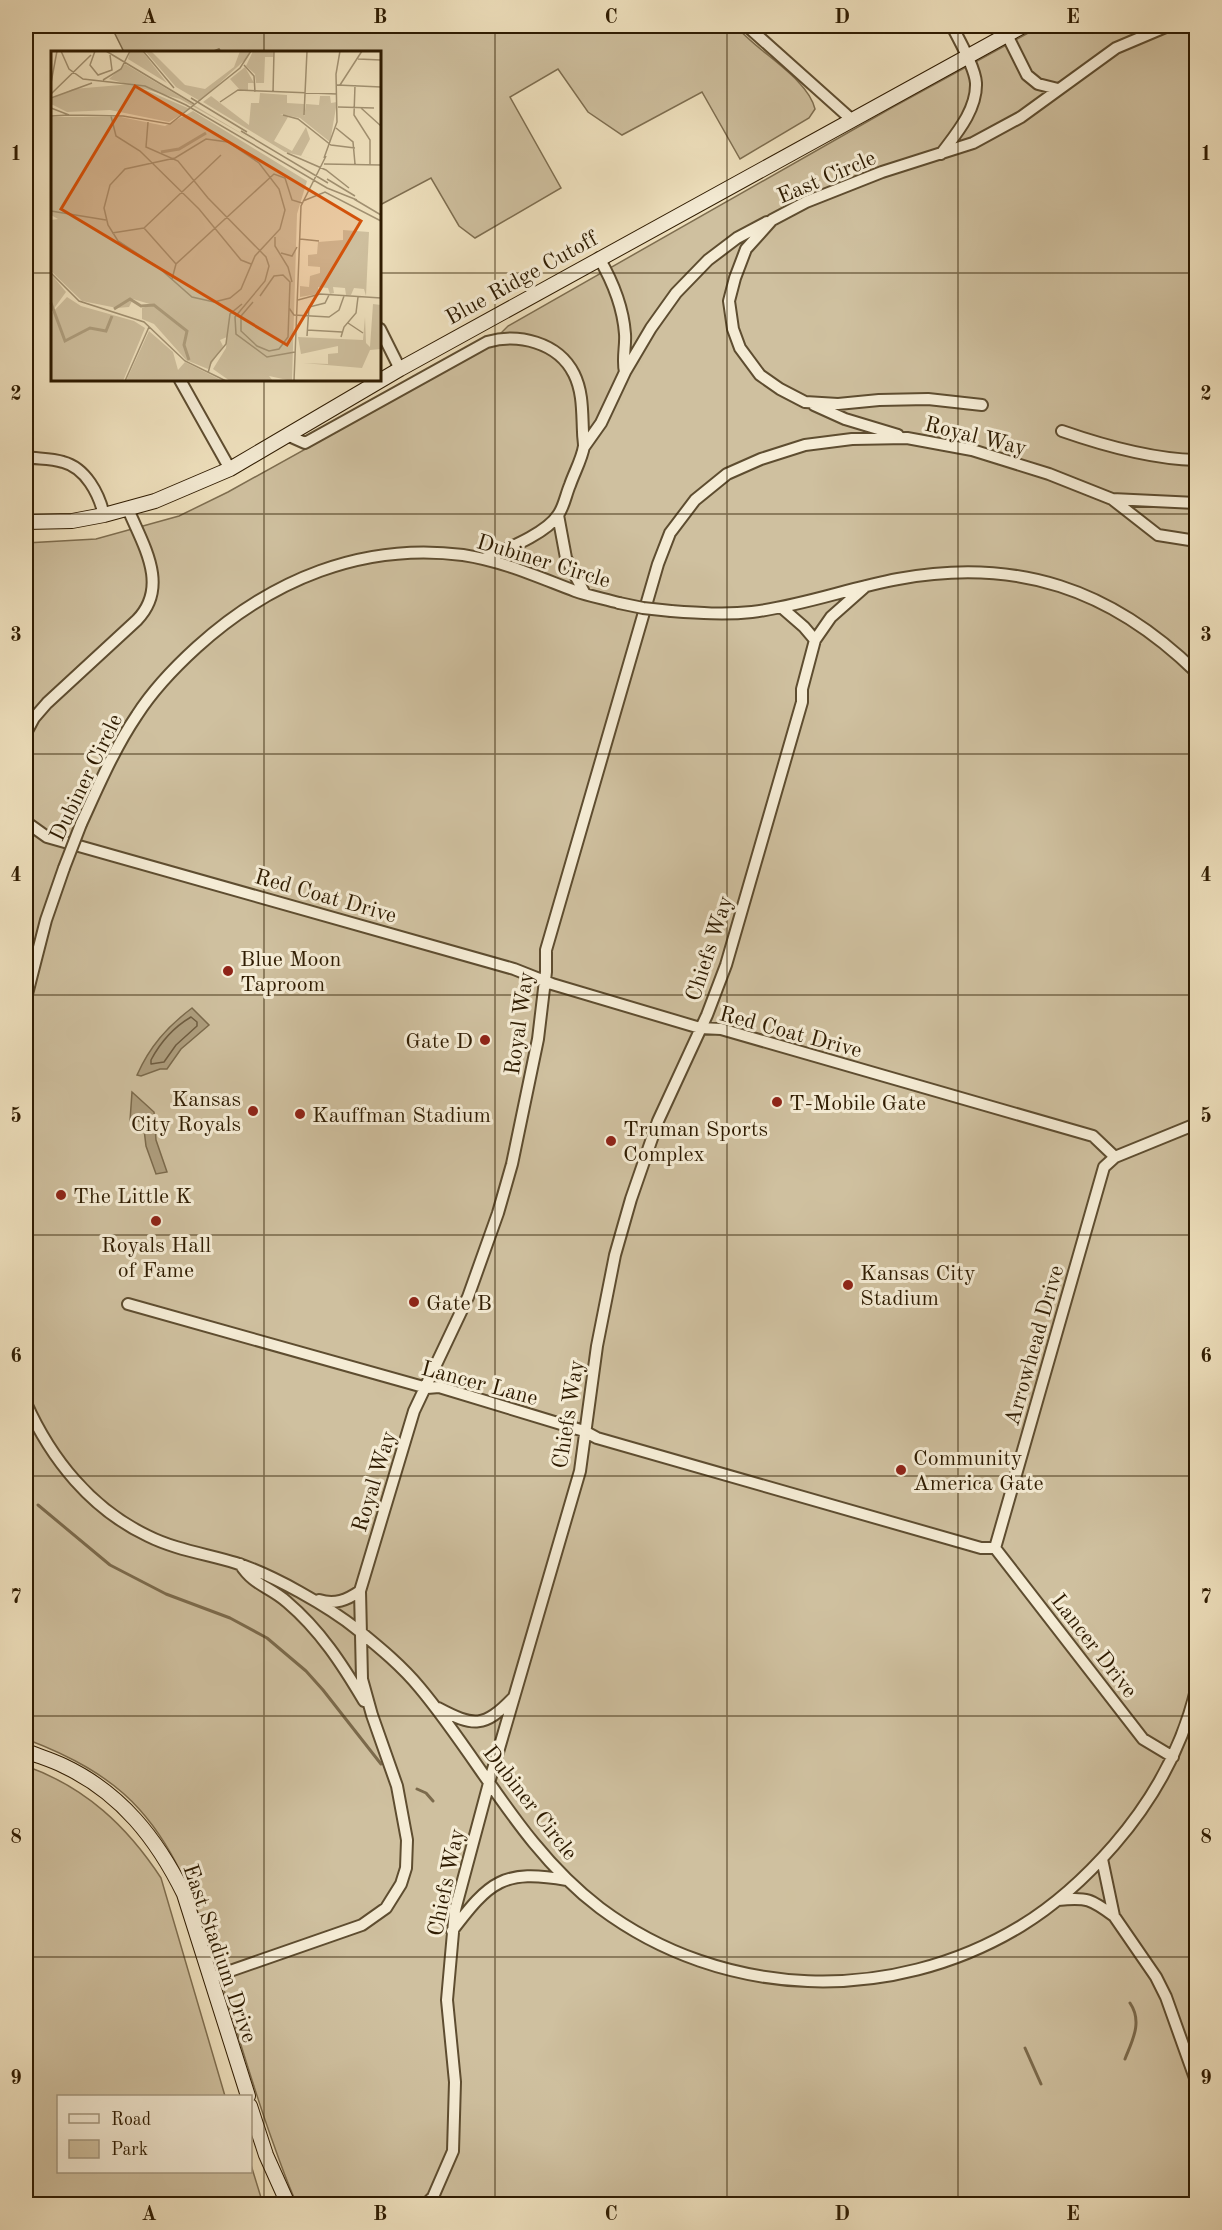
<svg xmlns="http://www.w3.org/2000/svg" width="1222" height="2230" font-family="'Old Standard TT',serif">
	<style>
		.green { fill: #cfc09f; stroke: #7e6e50; stroke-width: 1.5 }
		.water { fill: #ae9e7e; stroke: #7b6a4c; stroke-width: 1.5 }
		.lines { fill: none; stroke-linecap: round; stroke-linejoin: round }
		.shore { stroke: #6e5c40; stroke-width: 1.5 }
		.stream { stroke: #7b6a4c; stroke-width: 3 }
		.street-casing { stroke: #5e4d30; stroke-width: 14 }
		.secondary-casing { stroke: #2e1b01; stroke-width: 16 }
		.street { stroke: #f5ecd5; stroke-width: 10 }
		.secondary { stroke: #f5ecd5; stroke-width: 14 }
		.street-bridge-casing { stroke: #5e4d30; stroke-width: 14; stroke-linecap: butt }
		.street-bridge { stroke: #f5ecd5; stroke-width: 10 }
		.grid { fill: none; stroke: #2e1b01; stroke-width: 1.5; stroke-opacity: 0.55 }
		.poi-dot { fill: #8f2418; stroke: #f5ecd5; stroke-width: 2 }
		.labels { text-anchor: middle; stroke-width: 6; stroke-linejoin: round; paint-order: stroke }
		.street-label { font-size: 22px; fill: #2e1b01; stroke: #f5ecd5 }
		.poi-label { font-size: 22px; fill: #2e1b01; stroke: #f5ecd5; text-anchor: start }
		.inset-river { fill: none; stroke: #ae9e7e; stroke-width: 3 }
		.inset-road { fill: none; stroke: #a29273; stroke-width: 1.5 }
		.view { fill: #d5530b; fill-opacity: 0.15; stroke: #d5530b; stroke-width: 3 }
		.inset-edge { fill: none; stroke: #2e1b01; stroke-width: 3 }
		.neatline { fill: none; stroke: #2e1b01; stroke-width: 2 }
		.grid-label { font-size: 20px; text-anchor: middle; font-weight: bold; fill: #2e1b01 }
	</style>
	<rect width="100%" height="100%" fill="#f0e2bf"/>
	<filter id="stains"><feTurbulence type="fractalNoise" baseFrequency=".00333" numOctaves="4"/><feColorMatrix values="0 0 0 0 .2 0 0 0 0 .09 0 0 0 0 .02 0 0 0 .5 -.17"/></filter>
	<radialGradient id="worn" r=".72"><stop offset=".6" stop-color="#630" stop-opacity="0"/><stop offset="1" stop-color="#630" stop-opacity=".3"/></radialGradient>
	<path class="green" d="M111,26H736C756,51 808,78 815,109L809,118L740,159L702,92L622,135L588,112L558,69L510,97L561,188L475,238L459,226L431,178L380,205V52H221L219,49L211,52H124Z
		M1041,26H1196V2204H297C287,2183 279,2159 271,2137C251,2081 235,2024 217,1968C199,1912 180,1855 140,1810C110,1776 68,1755 26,1739V543L96,539L179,516L228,492L484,350L508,326L893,107Z
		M26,1766C85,1787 127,1826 161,1878L225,2096H58V2172H250L251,2165L263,2204H26Z"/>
	<path class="water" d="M192,1008L209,1025L181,1049L167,1069H160L141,1076L137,1075C150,1046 167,1027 192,1008Z
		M132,1092L154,1112L156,1140L167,1172L156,1174L146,1146L143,1121H130Z"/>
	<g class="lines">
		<path class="shore" d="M191,1017L197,1022V1026L176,1045L164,1062L151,1064V1060C160,1043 174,1027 191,1017Z"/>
		<path class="stream" d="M38,1505L110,1565L166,1594L230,1618L267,1638L306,1671L323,1690L381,1764
			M417,1789L426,1793L433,1801
			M1025,2048L1041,2084
			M1125,2059C1132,2041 1143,2022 1130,2003"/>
		<g class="street-casing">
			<path id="street" d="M747,26L851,119
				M1007,35L1027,75L1038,84L1058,89
				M941,154C956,134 977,110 976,83C975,67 959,40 952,26
				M599,258C613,282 623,306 625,334C626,346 622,359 625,372
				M380,329L400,369
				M180,380L230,469
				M814,405L845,419L898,435
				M982,405L928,399L879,400L838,404L805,402L780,389L760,375L740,348L733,329L729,301L735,278L746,249L772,220L806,202L882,172L973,143L1021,117L1116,48L1168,26
				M1062,431C1105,446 1151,459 1196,460
				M287,435L305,443L487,342C518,333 558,342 574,374C583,392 582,412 583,432C583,437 584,442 584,446C582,459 574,473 570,485C566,494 564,507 558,515C546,534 504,550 484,559
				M584,447L601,423L625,372L651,328L676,293L708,260L737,238L767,222
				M26,457C38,459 51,458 63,462C86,468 99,494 104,515
				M1112,499L1158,535L1196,541
				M558,515L566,558L585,594
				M671,611C698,613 725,615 752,612C802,606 849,588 898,579C1017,557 1111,589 1196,672
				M815,640L831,617L866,586
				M26,733L34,718L47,703L137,620C170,586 143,545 128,509
				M26,822L47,837L514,969L552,984L700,1028L721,1029L1093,1136L1115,1157L1196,1124
				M81,824C98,787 114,749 137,715C153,690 175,667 197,647C271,580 362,542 463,555C503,561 538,577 575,591C589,596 605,599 619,603
				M26,998L46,920L64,868
				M128,1304L427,1388L439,1387L584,1431L597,1438L981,1548H995
				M26,1403C51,1459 91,1509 148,1536C176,1550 207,1554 236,1563C273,1575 328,1606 358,1630C380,1648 402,1666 420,1688C481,1761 522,1849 600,1908C723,2000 891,2005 1021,1926C1057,1904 1087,1876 1114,1845C1153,1800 1182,1748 1196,1690
				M995,1548L1104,1167L1115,1157
				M995,1548L1143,1739L1173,1757
				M240,1564C254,1586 269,1586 287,1602C320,1630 342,1664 364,1701
				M319,1600C335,1605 347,1600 360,1591
				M438,1708C474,1727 484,1728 513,1698
				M1102,1859L1114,1916L1156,1977L1166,1997L1196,2081
				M1058,1900C1087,1897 1091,1899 1114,1916
				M452,1931C490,1881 503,1869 567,1880
				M210,1978L362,1925L386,1908L401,1884L406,1868L407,1840L397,1786L372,1715L362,1679L360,1591L414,1411L468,1297L498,1213L512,1164L538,1039L546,972V950L658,564L670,533L695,500L727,474L761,459L805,445L852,439L907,438L972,450L1049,474L1112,499L1196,503
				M426,2204L433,2197L453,2151L455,2082L447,2000L455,1910L489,1783L580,1471L597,1346L615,1255L631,1199L658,1121L707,1015L726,965L802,702V689L815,640L804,627L781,607"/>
		</g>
		<g class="secondary-casing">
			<path id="secondary" d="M26,522L72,521L104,515L155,501L230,469L400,369L1023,26
				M26,1751C38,1756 52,1760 64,1766C121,1793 157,1839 184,1894L248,2096
				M250,2106L266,2155L288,2204"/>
		</g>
		<use href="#street" class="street"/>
		<use href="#secondary" class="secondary"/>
		<g class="street-bridge-casing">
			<path id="street-bridge" d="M619,603L643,608L671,611
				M64,868L81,824"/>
		</g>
		<use href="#street-bridge" class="street-bridge"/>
	</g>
	<path class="grid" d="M264,26V52M495,26V2204M727,26V2204M958,26V2204M26,273H52M380,273H1196M264,380V2204M26,514H1196M26,754H1196M26,995H1196M26,1235H1196M26,1476H1196M26,1716H1196M26,1957H1196"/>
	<g class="poi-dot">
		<circle cx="228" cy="971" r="6"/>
		<circle cx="485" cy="1040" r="6"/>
		<circle cx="777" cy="1102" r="6"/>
		<circle cx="253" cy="1111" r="6"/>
		<circle cx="300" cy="1114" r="6"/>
		<circle cx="611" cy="1141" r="6"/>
		<circle cx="61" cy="1195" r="6"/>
		<circle cx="156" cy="1221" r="6"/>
		<circle cx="848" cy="1285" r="6"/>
		<circle cx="414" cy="1302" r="6"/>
		<circle cx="901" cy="1470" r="6"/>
	</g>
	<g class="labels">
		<g class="street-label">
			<text transform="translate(826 176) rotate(-23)" y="8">East Circle</text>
			<text transform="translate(521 277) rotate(-29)" y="8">Blue Ridge Cutoff</text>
			<text transform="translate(976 435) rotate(14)" y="8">Royal Way</text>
			<text transform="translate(544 560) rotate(17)" y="8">Dubiner Circle</text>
			<text transform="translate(85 777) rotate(-64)" y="8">Dubiner Circle</text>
			<text transform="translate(326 895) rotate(16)" y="8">Red Coat Drive</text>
			<text transform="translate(708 948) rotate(-72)" y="8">Chiefs Way</text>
			<text transform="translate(518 1023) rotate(-82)" y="8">Royal Way</text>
			<text transform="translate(791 1031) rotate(15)" y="8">Red Coat Drive</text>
			<text transform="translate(1033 1345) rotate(-74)" y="8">Arrowhead Drive</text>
			<text transform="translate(480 1382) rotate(15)" y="8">Lancer Lane</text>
			<text transform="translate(567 1414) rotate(-81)" y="8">Chiefs Way</text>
			<text transform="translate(373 1481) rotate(-73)" y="8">Royal Way</text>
			<text transform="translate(1095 1645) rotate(52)" y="8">Lancer Drive</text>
			<text transform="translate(531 1802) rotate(52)" y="8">Dubiner Circle</text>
			<text transform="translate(445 1882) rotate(-78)" y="8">Chiefs Way</text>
			<text transform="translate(221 1953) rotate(71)" y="8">East Stadium Drive</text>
		</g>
		<g class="poi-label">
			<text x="240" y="966">Blue Moon<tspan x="240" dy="25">Taproom</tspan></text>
			<text x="473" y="1048" text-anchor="end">Gate D</text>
			<text x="241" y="1106" text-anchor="end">Kansas<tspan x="241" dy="25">City Royals</tspan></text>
			<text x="789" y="1110">T-Mobile Gate</text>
			<text x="312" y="1122">Kauffman Stadium</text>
			<text x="623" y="1136">Truman Sports<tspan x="623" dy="25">Complex</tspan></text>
			<text x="73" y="1203">The Little K</text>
			<text x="156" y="1252" text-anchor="middle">Royals Hall<tspan x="156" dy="25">of Fame</tspan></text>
			<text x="860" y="1280">Kansas City<tspan x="860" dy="25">Stadium</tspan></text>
			<text x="426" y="1310">Gate B</text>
			<text x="913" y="1465">Community<tspan x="913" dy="25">America Gate</tspan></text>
		</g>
	</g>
	<g transform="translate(51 51)">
		<rect width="330" height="330" fill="#f0e2bf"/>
		<path d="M79,0H91L116,32L77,8ZM94,0H100L134,34L154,38L183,16L189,0H199L196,7L149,50L125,36ZM202,0H222V6H214L213,32H205L204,23L195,15ZM74,13L200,88L129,48L58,28ZM194,16L203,32H197V39H189L179,28ZM81,33L139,58L118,71L59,59L16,61L0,53V48L22,38ZM209,42L236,44V52L253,53V66L255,53L268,54L269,45H279L280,52L286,51L279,91L249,67L229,63L237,66L223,90L241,100L255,76L259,88L250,105L271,110L234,101L152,51L160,45L198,74L200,52H208ZM142,60L256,130L246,163L241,330L218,325L222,330H179L162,318L175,297L176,286L169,289L172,295L157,318L135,309L103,273L91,268V257L102,254L82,248L78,256L66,257L31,250L0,220V169L7,168L0,164V66H70L114,75ZM292,179L318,181L315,245L313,238L303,237L300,244H295L294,237L282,236L283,242L279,243L277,237L267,236V243L249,246V235L258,236L259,225L269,222V216L257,215V204L266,203L267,191L292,189ZM0,223L15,241L2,259L0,256ZM16,246L30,255L83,270L94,277L72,330H0V263ZM322,253L330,254V298L319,299L311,317L252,312L277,313V303L287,302V295L250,303L247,286L312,289L314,266L315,292L319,296ZM98,280L122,301L127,319L134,311L172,330H75Z" fill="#cfc09f"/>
		<path class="inset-river" d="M110,101L128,98L155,82M0,252L14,290L39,277L55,280L61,265M63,258L79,248L90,255L103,254L136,280L133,294L138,309"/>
		<path class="inset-road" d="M10,0L18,18L32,28L94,35L135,54L276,137L306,149M44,0L39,14L47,24L61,19L59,4M55,0L143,53M92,0L123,37M307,8L330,9M193,14L203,25L204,41M52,29L70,18L79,0M0,32L6,0M286,34L330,36M289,34L311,0M304,34L303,64L319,89V114M222,42L223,0M0,43L40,4M0,47L41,32M140,47L196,81M169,51L187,39L286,43M287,56L323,57M0,57L18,64L72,65L119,73L189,17L200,0M310,57L330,75M232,64L247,68L280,94L304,97M253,64L256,0M0,65L18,64M60,65L65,85L89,100L148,158L190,209L200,213M97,71L95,96L127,110L157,147L215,206L218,215L214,230L184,266L185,283L216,306L244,301M285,77L302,91L304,113M190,80L277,132M155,88L177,91L208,112L228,138L234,159L229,178L204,205L190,238L179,247L163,251L141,246L107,216L67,190L57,174L53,157L59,134L74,118L124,107ZM236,102L275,119L298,137M273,107L286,71L285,23L289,0M273,113L330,114M276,128L304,145M303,148L330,164M252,150L274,141L330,170M0,160L55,169M93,177L170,104M93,177L125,213M61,182L93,177M224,186V195L237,216L241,231M249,188L268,190M230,202L241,205L246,196M0,222L28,250L93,271L134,310L175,330M121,228L125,213L223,123L234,127L241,149L251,152M247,249L269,243L330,247M202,251L190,265V280L206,295L218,300L228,298L237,286L239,231L232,224L223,225L209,245M238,257L243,264L278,266L288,259L293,245M297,272L312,282M256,279L291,281M256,285L258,256L274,252L278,244M290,286L293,276L305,262L307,246M157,322L160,311L175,293L179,263L191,253M74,330L98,276M243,330L250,155L275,105"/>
		<path class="view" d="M84,35L310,170L236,294L10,158Z"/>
		<rect width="330" height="330" class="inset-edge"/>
	</g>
	<rect width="1222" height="2230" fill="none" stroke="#f0e2bf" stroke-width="66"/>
	<rect x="57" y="2095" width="195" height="78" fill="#f5ecd5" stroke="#a59880" stroke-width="1.5"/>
	<rect x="69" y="2114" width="30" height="9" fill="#f5ecd5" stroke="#a59880" stroke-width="1.5"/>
	<text x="111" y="2125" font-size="18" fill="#2e1b01">Road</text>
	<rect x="69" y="2140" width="30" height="18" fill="#cfc09f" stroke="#a59880" stroke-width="1.5"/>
	<text x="111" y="2155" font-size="18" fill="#2e1b01">Park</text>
	<rect x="33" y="33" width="1156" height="2164" class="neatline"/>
	<g class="grid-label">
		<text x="149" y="23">A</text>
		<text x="380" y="23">B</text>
		<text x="611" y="23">C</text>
		<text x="842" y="23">D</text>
		<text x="1073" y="23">E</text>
		<text x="16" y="160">1</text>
		<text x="1206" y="160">1</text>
		<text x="16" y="400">2</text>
		<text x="1206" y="400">2</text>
		<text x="16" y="641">3</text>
		<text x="1206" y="641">3</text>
		<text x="16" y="881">4</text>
		<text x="1206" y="881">4</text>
		<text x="16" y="1122">5</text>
		<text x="1206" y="1122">5</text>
		<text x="16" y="1362">6</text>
		<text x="1206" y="1362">6</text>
		<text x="16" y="1603">7</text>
		<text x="1206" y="1603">7</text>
		<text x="16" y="1843">8</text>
		<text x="1206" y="1843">8</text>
		<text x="16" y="2084">9</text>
		<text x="1206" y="2084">9</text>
		<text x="149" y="2220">A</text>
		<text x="380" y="2220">B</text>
		<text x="611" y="2220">C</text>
		<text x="842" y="2220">D</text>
		<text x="1073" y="2220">E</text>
	</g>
	<rect width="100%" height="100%" filter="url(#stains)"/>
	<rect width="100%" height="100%" fill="url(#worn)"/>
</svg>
